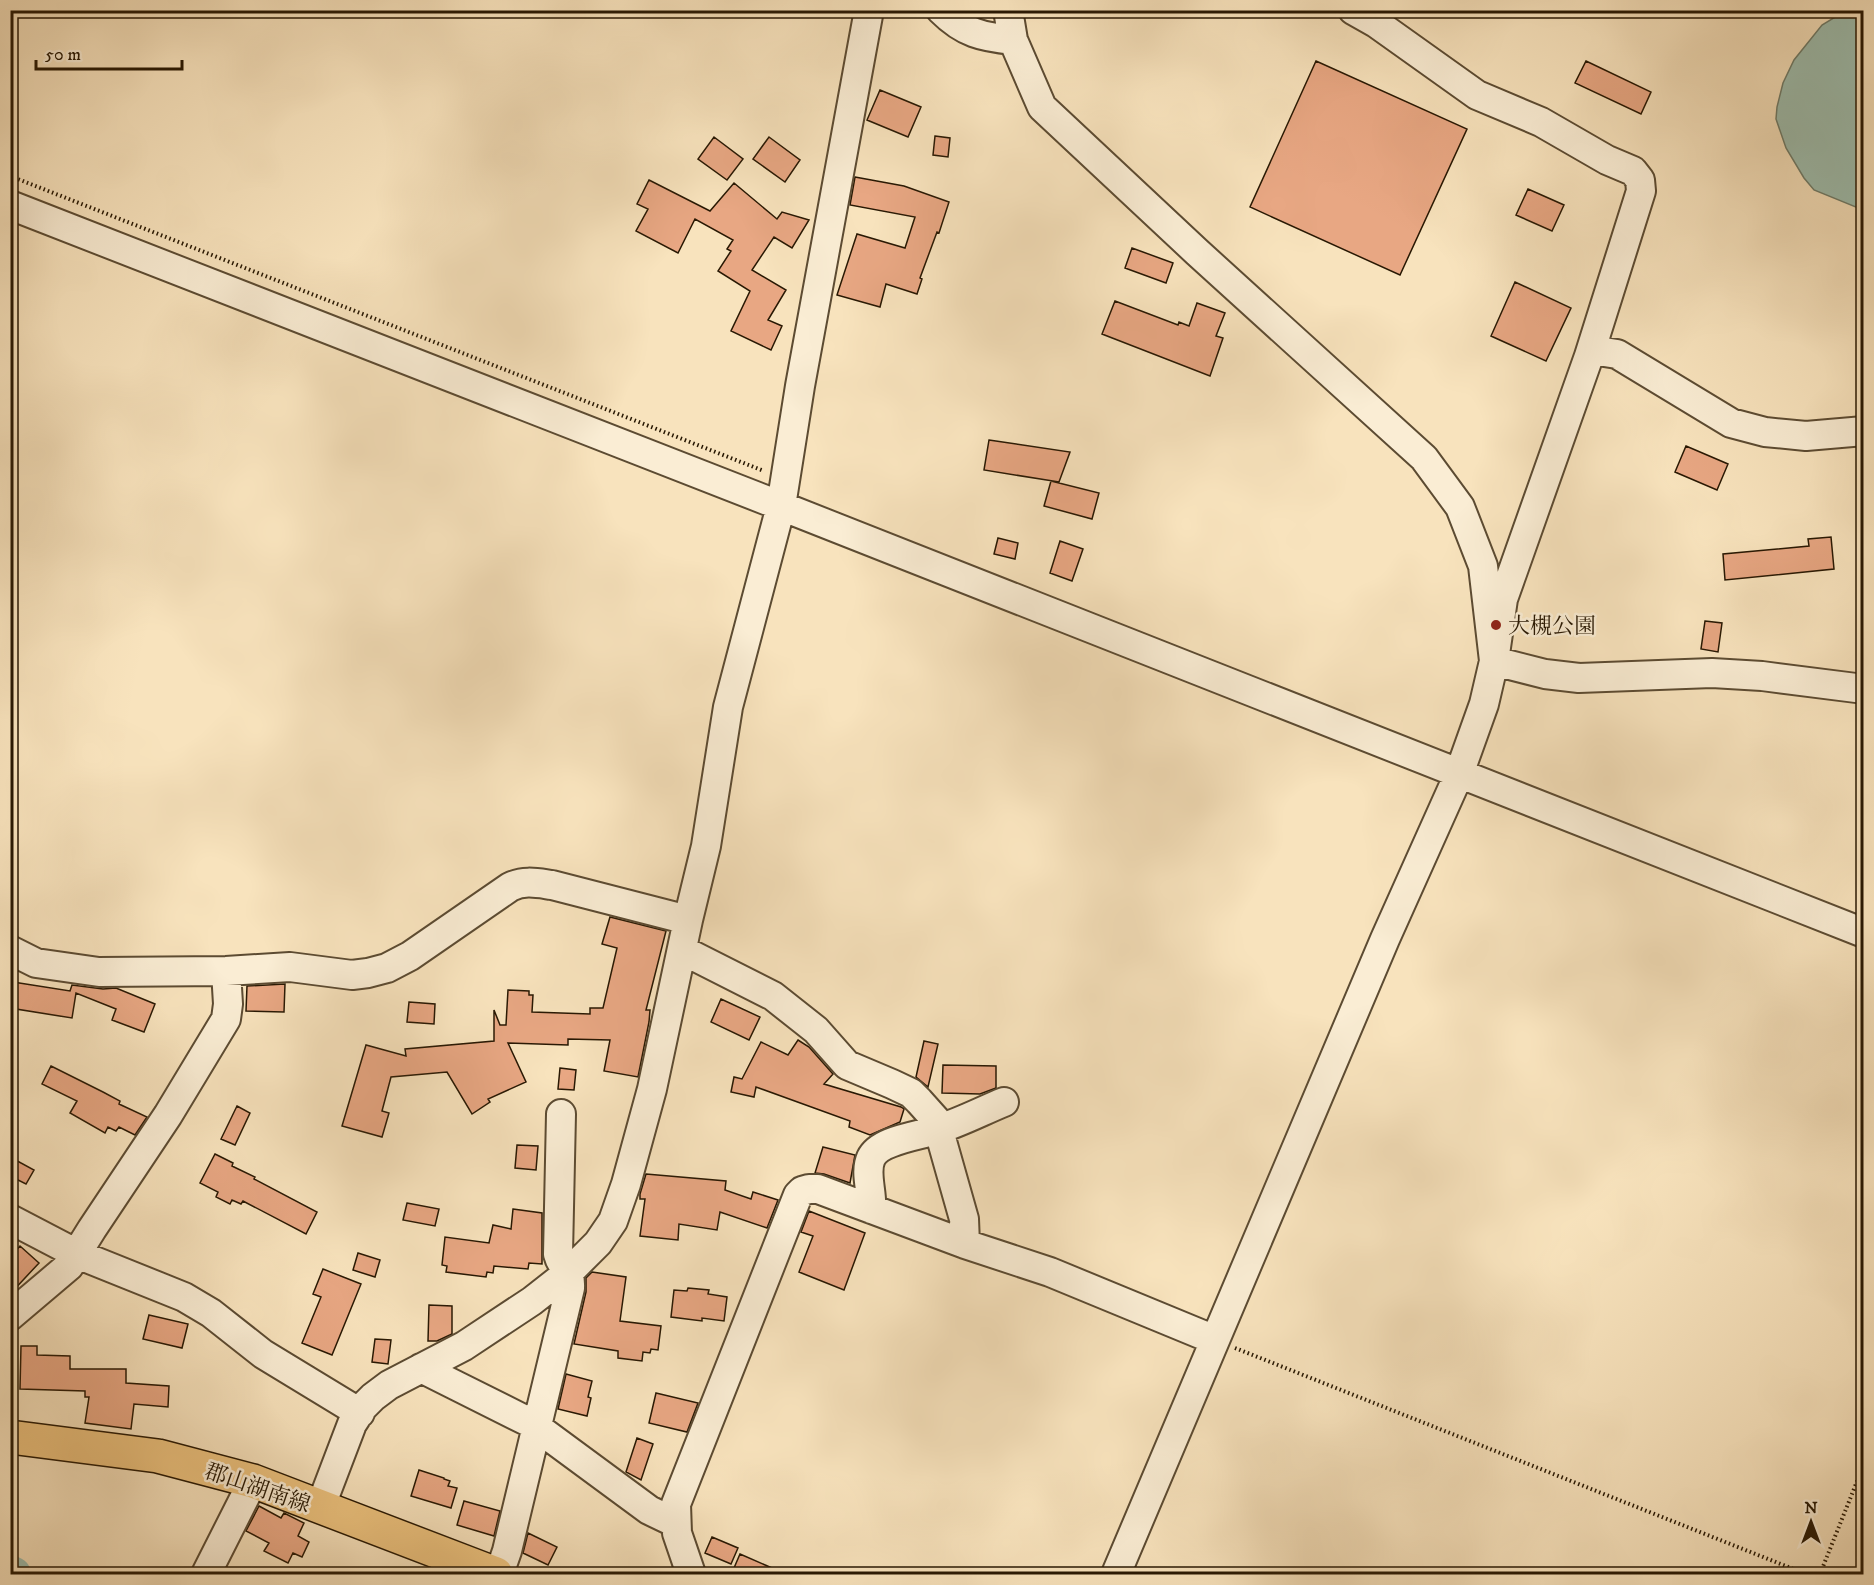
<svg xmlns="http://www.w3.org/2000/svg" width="1874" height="1585" font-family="'IM FELL DW Pica','Noto Serif JP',serif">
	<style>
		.water { fill: #9dbeaf; stroke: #6e7c6a; stroke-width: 1.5 }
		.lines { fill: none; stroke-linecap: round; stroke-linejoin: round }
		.river { stroke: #9dbeaf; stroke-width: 34 }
		.building { fill: #e8a783; stroke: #281803; stroke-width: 1.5 }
		.minor-casing { stroke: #5c4b32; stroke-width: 32 }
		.major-casing { stroke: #281803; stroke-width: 36 }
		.path { stroke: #281803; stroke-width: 4; stroke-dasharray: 1.5 3; stroke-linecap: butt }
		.minor { stroke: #faedd4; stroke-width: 28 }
		.major { stroke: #ecc27e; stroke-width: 33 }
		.poi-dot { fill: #8f2418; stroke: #faedd4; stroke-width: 2 }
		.labels { text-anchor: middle; stroke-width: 5; stroke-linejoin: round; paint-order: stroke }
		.poi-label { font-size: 22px; fill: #281803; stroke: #faedd4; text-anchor: start }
		.street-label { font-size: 22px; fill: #281803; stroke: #faedd4 }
	</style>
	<rect width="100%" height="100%" fill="#f8e3bd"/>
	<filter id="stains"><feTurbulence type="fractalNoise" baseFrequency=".00333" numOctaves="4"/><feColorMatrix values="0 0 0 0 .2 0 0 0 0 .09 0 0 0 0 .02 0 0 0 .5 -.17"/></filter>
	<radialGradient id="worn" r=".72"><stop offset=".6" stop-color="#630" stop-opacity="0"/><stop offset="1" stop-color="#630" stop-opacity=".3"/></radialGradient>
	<path class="water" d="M1845,11H1863V210L1814,190L1804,178L1786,148L1776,119L1777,107L1783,83L1794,60L1822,25Z"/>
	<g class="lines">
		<path class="river" d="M10,1572L14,1574"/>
	</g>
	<path class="building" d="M1316,61L1467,129L1400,275L1250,207Z
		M1586,61L1651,92L1641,114L1575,83Z
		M880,90L921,107L908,137L867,120Z
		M935,136L950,138L948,157L933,155Z
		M714,137L743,159L727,180L698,159Z
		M769,137L800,160L785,182L753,159Z
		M855,177L904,186L949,202L939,233L937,232L920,278L922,279L917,294L886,284L880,307L837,295L857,234L905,248L915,217L850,205Z
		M649,180L710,211L734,183L777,219L782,212L809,220L792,248L774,237L752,270L786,290L768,320L782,326L771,350L731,331L750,291L718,271L731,251L727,249L733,240L695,219L678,253L636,231L648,209L637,204Z
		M1528,189L1564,205L1552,231L1516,215Z
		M1132,248L1173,263L1166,283L1125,268Z
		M1515,282L1571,308L1546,361L1491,336Z
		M1115,301L1178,325L1179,322L1189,326L1197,303L1225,313L1216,336L1223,338L1210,376L1102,334Z
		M989,440L1070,452L1059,482L984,470Z
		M1686,446L1728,464L1717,490L1675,472Z
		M1051,481L1099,493L1092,519L1044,506Z
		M1831,537L1834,569L1725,580L1723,554L1809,546L1808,539Z
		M998,538L1018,543L1015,559L994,554Z
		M1060,541L1083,549L1072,581L1050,573Z
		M1705,621L1722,623L1718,652L1701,649Z
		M610,917L666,931L646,1010H650L649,1022L638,1077L604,1071L610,1040L568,1039V1045L508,1043L526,1082L488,1099L490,1102L472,1114L447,1072L391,1077L382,1111L389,1113L382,1137L342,1126L366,1045L406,1056L405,1049L494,1041V1010L500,1025H506L508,990L529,991V995H533L532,1012L590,1014V1008H603L617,948L602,944Z
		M13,982L70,991L72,985L103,989L116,988L155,1004L144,1032L112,1020L116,1009L76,993L72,1018L10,1008Z
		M285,984L284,1012L246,1011L247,986Z
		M721,999L760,1017L749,1040L711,1022Z
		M409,1002L435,1004L434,1024L407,1022Z
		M798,1040L809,1047L833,1074L824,1084L901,1107L904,1109L900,1122L870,1135L849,1127L850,1121L756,1087L754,1097L731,1092L734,1077L742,1079L761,1042L788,1055Z
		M924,1041L938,1044L928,1087L916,1077Z
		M943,1065L996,1066V1088L980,1094L942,1093Z
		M51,1066L103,1092L120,1101L119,1104L147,1117L135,1135L119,1127L116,1131L108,1127L105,1133L70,1113L77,1101L42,1084Z
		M560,1068L576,1070L574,1090L558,1089Z
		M237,1106L250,1113L235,1145L221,1139Z
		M517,1145L538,1146L536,1170L515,1168Z
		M823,1147L855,1155L850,1183L824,1174L815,1173Z
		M215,1154L233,1163L232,1166L255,1177L254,1179L317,1212L306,1234L243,1201L241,1204L232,1200L230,1204L216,1197L218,1192L200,1183Z
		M10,1157L34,1170L26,1184L10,1176Z
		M646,1174L726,1181L725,1190L751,1199L753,1192L778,1200L767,1228L720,1212L717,1230L679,1224L678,1240L640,1236L645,1199H640V1194Z
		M407,1203L439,1209L435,1226L403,1220Z
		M513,1209L542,1213V1264L529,1263L528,1269L494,1266L493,1273L487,1272L486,1277L446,1272L447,1266L442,1265L445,1237L489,1243L493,1225L511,1229Z
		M809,1211L865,1233L844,1290L799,1272L813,1236L801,1232Z
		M20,1246L39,1263L10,1294V1257Z
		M358,1253L380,1260L375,1277L353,1270Z
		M323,1269L361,1284L332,1355L302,1343L321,1297L313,1294Z
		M592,1272L626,1277L620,1321L661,1326L658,1350L651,1349L650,1353L643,1352L642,1361L618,1358V1351L574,1344L586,1292V1278Z
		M688,1288L709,1290L708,1294L727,1297L724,1321L702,1318V1321L671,1317L674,1290L687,1291Z
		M429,1305L452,1306V1334L437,1341H428Z
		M149,1315L188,1324L182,1348L143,1339Z
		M375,1339L391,1340L388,1364L372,1362Z
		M21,1346H37V1355L70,1356V1369H126V1383L169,1386L168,1407L134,1404L131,1429L85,1423L89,1397H85V1391L20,1389Z
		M566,1374L592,1381L588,1397L591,1398L587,1416L558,1409Z
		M656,1393L698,1403L687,1432L649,1423Z
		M637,1438L653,1444L641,1480L626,1472Z
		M419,1470L444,1478V1479L450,1481L448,1486L457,1488L451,1508L411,1496Z
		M464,1501L500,1511L494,1536L457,1525Z
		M259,1506L281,1518L284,1513L304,1523L298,1536L309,1542L302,1557L293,1553L288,1563L264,1551L269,1543L246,1531Z
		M528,1533L557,1547L548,1565L523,1553Z
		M712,1537L738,1548L731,1564L705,1553Z
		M740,1554L788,1575H731Z"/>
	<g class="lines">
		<g class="minor-casing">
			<path id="minor" d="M941,10C964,33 982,37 1013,40
				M1008,10L1013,40L1042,107L1197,252L1424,458L1460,507L1483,566L1494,661L1545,674L1579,678L1712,673L1762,676L1864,689
				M1353,10L1376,23L1477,95L1541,122L1607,160L1633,171L1640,180L1641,191L1589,356
				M10,205L781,506L1864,933
				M10,950L36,963L99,972L226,971L290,967L352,975L368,973L387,968L410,956L510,887C524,880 537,883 552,885L688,920
				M682,950L773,996L816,1030L847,1065L892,1084L911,1093L919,1101L936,1120L964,1219L965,1244
				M871,1209C873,1193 864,1173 871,1158C880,1139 921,1136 939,1129C961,1122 982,1111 1004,1102
				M10,1219L77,1254L184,1297L211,1313L263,1354L360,1413
				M10,1316L69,1266L92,1229L168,1115L226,1019L228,1004L226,971
				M421,1368L531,1423L649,1510L676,1523
				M320,1508L352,1424L363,1407L373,1397L389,1385L464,1346L532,1301L569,1272L598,1243L613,1221L626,1184L652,1089L688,920L706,846L728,707L781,506L800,386L869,10
				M206,1574L253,1481
				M499,1574L507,1551L570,1288C571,1267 562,1270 558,1254L561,1114
				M691,1574L677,1533L676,1504L798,1195L802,1191L809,1189H818L965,1244L1050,1272L1215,1340
				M1116,1574L1385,939L1459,774L1484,704L1494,661L1503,599L1589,356L1598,351L1617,354L1731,423L1765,432L1806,436L1864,431"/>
		</g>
		<g class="major-casing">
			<path id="major" d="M10,1437L158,1456L253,1481L496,1574"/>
		</g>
		<path class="path" d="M10,176L764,471
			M1235,1348L1806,1574
			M1820,1574L1864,1464"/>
		<use href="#minor" class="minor"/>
		<use href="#major" class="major"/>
	</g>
	<circle class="poi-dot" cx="1496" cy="625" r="6"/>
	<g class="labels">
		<g class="poi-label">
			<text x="1508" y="633">大槻公園</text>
		</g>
		<g class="street-label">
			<text transform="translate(258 1487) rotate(19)" y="8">郡山湖南線</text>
		</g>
	</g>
	<rect width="1874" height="1585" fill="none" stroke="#f8e3bd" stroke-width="36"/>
	<rect x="12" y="12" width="1850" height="1561" fill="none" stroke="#281803" stroke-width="3"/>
	<rect x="18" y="18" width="1838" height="1549" fill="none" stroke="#281803" stroke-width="1.5"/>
	<g transform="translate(1811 1522)" stroke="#faedd4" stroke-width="4.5" paint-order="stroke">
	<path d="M0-4.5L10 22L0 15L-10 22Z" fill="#281803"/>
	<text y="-9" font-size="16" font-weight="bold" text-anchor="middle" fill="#281803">N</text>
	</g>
	<path d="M36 60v9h146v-9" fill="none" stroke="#281803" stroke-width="3"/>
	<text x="45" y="60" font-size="18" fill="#281803" stroke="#faedd4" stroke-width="4.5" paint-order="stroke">50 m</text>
	<rect width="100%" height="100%" filter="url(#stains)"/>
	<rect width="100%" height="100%" fill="url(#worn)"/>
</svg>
